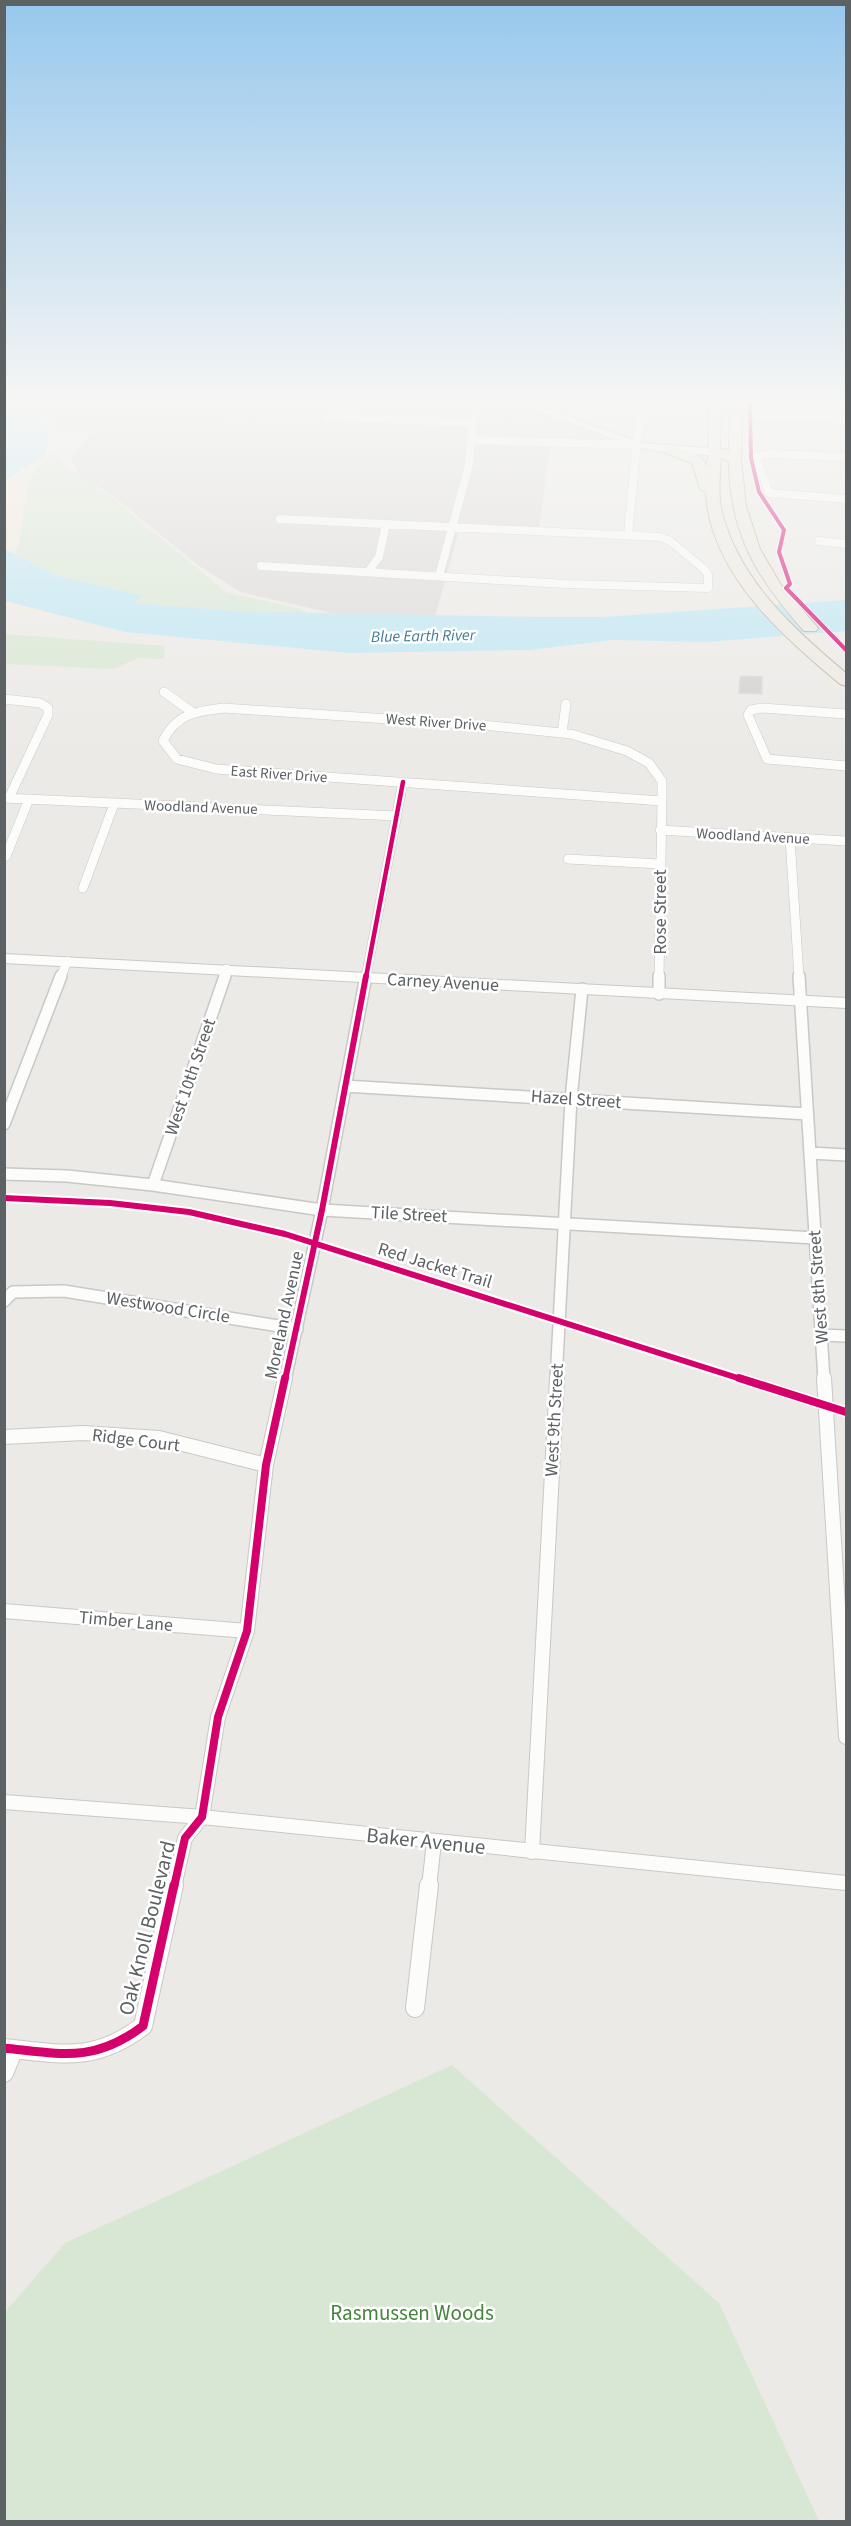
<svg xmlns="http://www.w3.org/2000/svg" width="851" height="2526" font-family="'Source Sans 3',sans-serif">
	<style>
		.industrial { fill: #dcd9d7 }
		.green { fill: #d8e7d3 }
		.sand { fill: #f3eadd }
		.water { fill: #bde6f4 }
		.building { fill: #d2d1d0; stroke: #dbd9d6; stroke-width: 1.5 }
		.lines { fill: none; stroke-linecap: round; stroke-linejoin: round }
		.minor-far4-casing { stroke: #c8c8c7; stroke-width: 9 }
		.minor-far3-casing { stroke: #c8c8c7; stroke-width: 10 }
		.minor-far2-casing { stroke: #c8c8c7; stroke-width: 14 }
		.minor-far1-casing { stroke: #c8c8c7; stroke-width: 16 }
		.minor-casing { stroke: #c8c8c7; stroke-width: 20 }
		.tertiary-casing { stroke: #c8c8c7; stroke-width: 3 }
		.secondary-casing { stroke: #c8c9c8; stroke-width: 2 }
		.trunk-casing { stroke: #c1ac97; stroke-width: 2 }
		.motorway-casing { stroke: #c1ac97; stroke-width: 2 }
		.minor-far4 { stroke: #fcfcfb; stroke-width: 8 }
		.minor-far3 { stroke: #fcfcfb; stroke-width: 9 }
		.minor-far2 { stroke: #fcfcfb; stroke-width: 11 }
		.minor-far1 { stroke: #fcfcfb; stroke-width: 14 }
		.minor { stroke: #fcfcfb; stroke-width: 18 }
		.tertiary { fill: #fcfcfb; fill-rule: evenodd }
		.secondary { fill: #fcfcfb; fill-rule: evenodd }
		.trunk { fill: #f0ece6; fill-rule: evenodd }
		.motorway { fill: #eee9e2; fill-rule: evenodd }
		.cycleway-far4-casing { stroke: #fff; stroke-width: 6 }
		.cycleway-far3-casing { stroke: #fff; stroke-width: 8 }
		.cycleway-far2-casing { stroke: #fff; stroke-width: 10 }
		.cycleway-far1-casing { stroke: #fff; stroke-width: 11 }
		.cycleway-casing { stroke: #fff; stroke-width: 13 }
		.cycleway-far4 { stroke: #d6006c; stroke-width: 4 }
		.cycleway-far3 { stroke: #d6006c; stroke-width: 4.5 }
		.cycleway-far2 { stroke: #d6006c; stroke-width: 6 }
		.cycleway-far1 { stroke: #d6006c; stroke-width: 8 }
		.cycleway { stroke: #d6006c; stroke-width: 9 }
		.labels { text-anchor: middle; stroke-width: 5; stroke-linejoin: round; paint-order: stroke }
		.far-street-label { font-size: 15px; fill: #5c6164; stroke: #fff }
		.far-water-label { font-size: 16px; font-style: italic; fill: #417b99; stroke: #fff }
		.street-label { font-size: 18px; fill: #5c6164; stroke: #fff }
		.near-street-label { font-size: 21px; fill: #5c6164; stroke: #fff }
		.near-park-label { font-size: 21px; fill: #45843c; stroke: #fff }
	</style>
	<rect width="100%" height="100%" fill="#eceae7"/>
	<path class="industrial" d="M197,404H521L629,449L550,446L539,528L461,524L434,620L349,617L240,592L198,565L108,492L79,476L71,457L93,431Z"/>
	<path class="green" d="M40,404H239L217,422L191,428L171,436L129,437L108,431L52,430L50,421Z
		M52,451L62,464L111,497L226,592L305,610V620L147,613L9,567L19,542L29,480Z
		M5,634L165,646L164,659L138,658L113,669L5,664Z
		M452,2065L719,2303L819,2521H5V2312L65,2243Z"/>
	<path class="sand" d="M44,445L29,480L19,542L9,567L96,621L56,618L5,605V457Z"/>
	<path class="water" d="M5,404H44C42,412 46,417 47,425C49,436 47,446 44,456L5,480Z
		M4,549L58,576L144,596L132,603L235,611L533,617H602L846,600V631L706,642L613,640L529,650L349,653L125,632L5,601Z"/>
	<path class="building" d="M744,676L762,677V694L739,693L740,677Z"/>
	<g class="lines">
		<g class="minor-far4-casing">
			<path id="minor-far4" d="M549,404L641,411
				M754,404V416L846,420
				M328,416L473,423
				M474,440L638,445
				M846,457L770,454L756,457L769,493L846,499
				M628,534L641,404
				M819,541L846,544
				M261,566L566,584L708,588V575L704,569L670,541L660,537L280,519
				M368,572L379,557L386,524
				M439,576L469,465L473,419L479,404"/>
		</g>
		<g class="minor-far3-casing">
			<path id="minor-far3" d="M164,692L192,712
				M4,699L40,703L48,708V715L9,798
				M224,708L493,726L571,734L627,751L649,763L662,781V801L216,769L177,759L163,741C176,714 196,711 224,708Z
				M846,714L762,708L751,710L748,715L767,759L846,766
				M562,733L566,704
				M4,798L397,816
				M660,830L846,841
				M790,838L799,977
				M6,856L29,799
				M568,859L660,864
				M83,888L114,804
				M61,977L67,961
				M224,977L227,969
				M366,977L403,782
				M659,977L662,801"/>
		</g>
		<g class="minor-far2-casing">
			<path id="minor-far2" d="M799,976L824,1380
				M659,994V976
				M345,1086L807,1114
				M4,1124L61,976
				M810,1153L846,1155
				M4,1174L67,1176L153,1185L322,1210L815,1238
				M153,1185L225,976
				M4,1301L13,1292L64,1291L297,1329
				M821,1335L846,1336
				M285,1380L322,1210L366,976
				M556,1380L571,1099L582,989"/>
		</g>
		<g class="minor-far1-casing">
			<path id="minor-far1" d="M824,1378L846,1737
				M4,1437L83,1433L159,1438L266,1465
				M4,1611L247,1631
				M4,1802L202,1817L846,1883
				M532,1852L557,1378
				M174,1887L185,1838L202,1817L218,1717L247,1631L266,1465L285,1378
				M429,1887L434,1842"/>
		</g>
		<g class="minor-casing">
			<path id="minor" d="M415,2008L429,1885
				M4,2048C62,2054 94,2063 143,2026L174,1885
				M4,2073L14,2049"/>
		</g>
		<g class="tertiary-casing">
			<path id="tertiary" d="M521,404H534L640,443L714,449L719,452L714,455L670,453L635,447Z"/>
		</g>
		<g class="secondary-casing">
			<path id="secondary" d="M4,954L846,998V1008L4,963Z"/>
		</g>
		<g class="trunk-casing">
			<path id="trunk" d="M709,404H721L720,452L714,456L708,452Z
				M730,404H742L741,453L735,457L729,453Z"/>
		</g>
		<g class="motorway-casing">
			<path id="motorway" d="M670,446C684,450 702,451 707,467L709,449L740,450L746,506L760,549L781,585L818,628L816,631H804C757,578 730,535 729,462L721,458C720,474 718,492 721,508C737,578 793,629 846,673V686L840,684C783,637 710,573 706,493L700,489L692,463L665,453V447Z"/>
		</g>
		<use href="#minor-far4" class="minor-far4"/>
		<use href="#minor-far3" class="minor-far3"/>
		<use href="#minor-far2" class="minor-far2"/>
		<use href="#minor-far1" class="minor-far1"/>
		<use href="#minor" class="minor"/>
		<use href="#tertiary" class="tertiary"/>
		<use href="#secondary" class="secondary"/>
		<use href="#trunk" class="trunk"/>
		<use href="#motorway" class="motorway"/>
		<g class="cycleway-far4-casing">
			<path id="cycleway-far4" d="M750,404L751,458L759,492L784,530L779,552L790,584L786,588L846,650"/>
		</g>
		<g class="cycleway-far3-casing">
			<path id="cycleway-far3" d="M366,977L403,782"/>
		</g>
		<g class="cycleway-far2-casing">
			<path id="cycleway-far2" d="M4,1198L110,1203L189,1212L285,1234L744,1380
				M285,1380L322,1210L366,976"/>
		</g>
		<g class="cycleway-far1-casing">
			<path id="cycleway-far1" d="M739,1378L846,1412
				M174,1887L185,1838L202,1817L218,1717L247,1631L266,1465L285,1378"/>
		</g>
		<g class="cycleway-casing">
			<path id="cycleway" d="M4,2048C62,2054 94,2063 143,2026L174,1885"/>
		</g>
		<use href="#cycleway-far4" class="cycleway-far4"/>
		<use href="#cycleway-far3" class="cycleway-far3"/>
		<use href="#cycleway-far2" class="cycleway-far2"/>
		<use href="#cycleway-far1" class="cycleway-far1"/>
		<use href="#cycleway" class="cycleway"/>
	</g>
	<linearGradient id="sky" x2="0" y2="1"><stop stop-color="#97c8ed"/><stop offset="0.53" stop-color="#f6f6f4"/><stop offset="1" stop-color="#f6f6f4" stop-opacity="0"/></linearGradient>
	<rect width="851" height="758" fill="url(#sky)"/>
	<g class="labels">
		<g class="far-street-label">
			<text transform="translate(436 722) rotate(4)" y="5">West River Drive</text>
			<text transform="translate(279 774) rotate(4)" y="5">East River Drive</text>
			<text transform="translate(201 807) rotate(2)" y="5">Woodland Avenue</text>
			<text transform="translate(753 836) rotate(3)" y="5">Woodland Avenue</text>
		</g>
		<g class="far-water-label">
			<text transform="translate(423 635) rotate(-1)" y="6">Blue Earth River</text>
		</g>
		<g class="street-label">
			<text transform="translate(660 912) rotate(-90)" y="6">Rose Street</text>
			<text transform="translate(443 982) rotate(3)" y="6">Carney Avenue</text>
			<text transform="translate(190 1077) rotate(-71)" y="6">West 10th Street</text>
			<text transform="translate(576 1099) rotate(4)" y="6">Hazel Street</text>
			<text transform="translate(409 1214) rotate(3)" y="6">Tile Street</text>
			<text transform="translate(435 1265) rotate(17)" y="6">Red Jacket Trail</text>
			<text transform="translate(818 1287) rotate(-94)" y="6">West 8th Street</text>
			<text transform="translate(168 1307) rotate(9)" y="6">Westwood Circle</text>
			<text transform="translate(284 1315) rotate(-78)" y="6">Moreland Avenue</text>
			<text transform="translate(554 1420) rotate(-87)" y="6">West 9th Street</text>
			<text transform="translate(136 1440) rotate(7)" y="6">Ridge Court</text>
			<text transform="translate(126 1621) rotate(5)" y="6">Timber Lane</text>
		</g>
		<g class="near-street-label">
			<text transform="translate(426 1841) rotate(6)" y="7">Baker Avenue</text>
			<text transform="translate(147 1928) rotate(-76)" y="7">Oak Knoll Boulevard</text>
		</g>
		<g class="near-park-label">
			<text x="412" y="2320">Rasmussen Woods</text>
		</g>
	</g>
	<rect width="851" height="2526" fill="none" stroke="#5c6164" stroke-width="12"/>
</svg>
